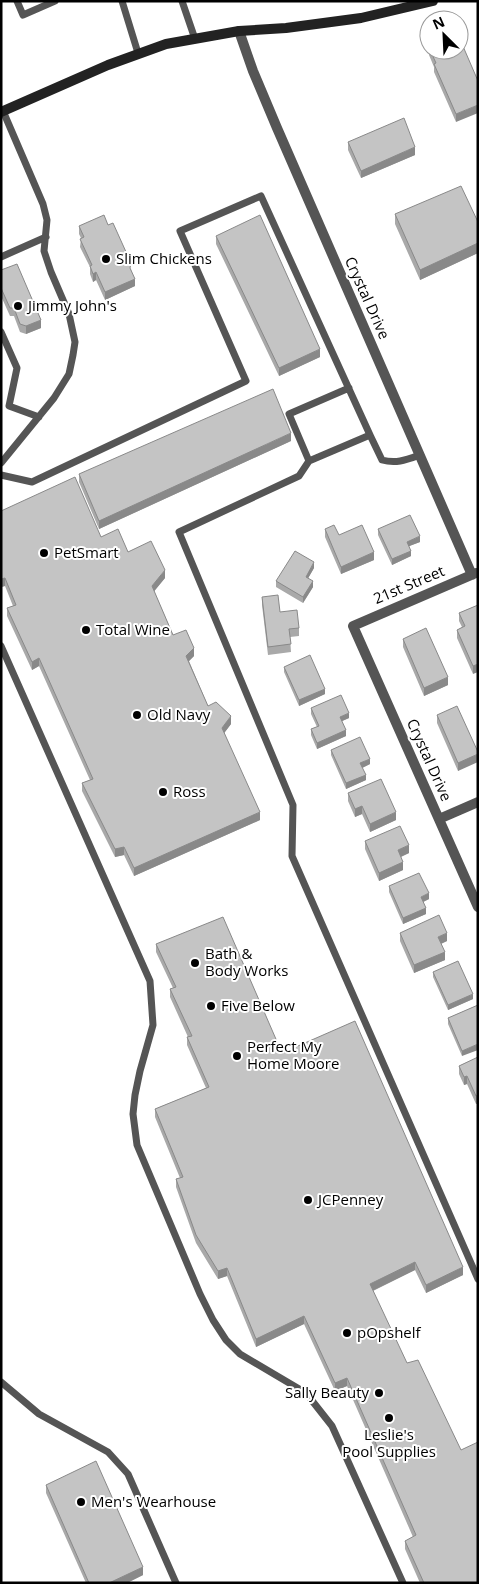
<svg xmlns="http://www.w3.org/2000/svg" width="479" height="1584" font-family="'Open Sans',sans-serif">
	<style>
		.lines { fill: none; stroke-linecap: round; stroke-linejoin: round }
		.service { stroke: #555; stroke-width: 7 }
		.minor { stroke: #555; stroke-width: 10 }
		.secondary { stroke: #222; stroke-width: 10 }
		.wall { fill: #a9a9a9 }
		.shaded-wall { fill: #898989 }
		.building { fill: #c4c4c4; stroke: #898989 }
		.poi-dot { fill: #000; stroke: #fff; stroke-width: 2 }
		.labels { text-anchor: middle; stroke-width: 4; stroke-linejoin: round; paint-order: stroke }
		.poi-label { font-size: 15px; fill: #000; stroke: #fff; text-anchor: start }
		.street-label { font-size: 15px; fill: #000; stroke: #fff }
	</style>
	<rect width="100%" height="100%" fill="#fff"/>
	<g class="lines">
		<path class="service" d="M17,1L23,15L55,1
			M122,1L138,53
			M182,1L195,39
			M1,257L46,237
			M1,332L17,368L9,406L39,417
			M370,435L382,460C396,464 406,460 420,455
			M309,461L299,476L179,532L293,805L292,856L478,1279
			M1,463L54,398L69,374L73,355L75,342L69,314L51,272L44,251L47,220L43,204L3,111
			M1,475L32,482L246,381L180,231L261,196C297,276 334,355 370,435L309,461L289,414L349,388
			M1,646L150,981L153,1025L140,1071L135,1095L133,1114L137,1145L200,1294L213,1320L226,1340L240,1354L306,1393L332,1426L403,1583
			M1,1382L39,1414L108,1452L128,1474L176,1583"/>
		<path class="minor" d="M239,31L253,71L277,128L472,575
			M476,573L353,626L478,907
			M439,819L478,802"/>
		<path class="secondary" d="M1,112L108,65L166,44L239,31L286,28L361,18L433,1"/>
	</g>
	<path class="wall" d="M429,50H459L456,122L434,72V67L429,55Z
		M348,142L415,155L361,178L348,150Z
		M395,214L478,222V253L420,280L395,224Z
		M79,226L131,270L135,286L105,300L96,280L93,282L90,274V267L80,247L81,238L79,234Z
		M216,236L320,357L279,376L216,244Z
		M1,270L41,328L26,334L20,332L14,316H10L1,296Z
		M291,441L99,529L79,482V474Z
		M1,511L101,537L128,552L165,578L154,591L173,635L194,656L189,661L208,706L231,724L224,733L260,820L134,876L124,855L115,857L82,791V783L90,780L39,666L32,670L7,616V608L13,606L5,586L1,587Z
		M325,529L339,535L374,560L341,574L325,537Z
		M378,529L420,542L409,546L411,556L392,565L378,535Z
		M314,568L308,578L313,587L303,603L276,587V581Z
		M262,597L299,628V636L290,637L291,652L268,655L262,605Z
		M478,605L473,674L457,638V630L462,627L459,621V613Z
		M403,639L448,685L424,696L403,647Z
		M284,667L325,694L299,706L284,672Z
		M311,708L349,718L342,721L346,736L317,749L311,735V729L317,727L311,714Z
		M437,715L478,752L458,771L437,723Z
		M331,750L370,764L362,768L366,780L346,789L331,755Z
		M348,793L396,820L370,832L362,814L355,817L348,801Z
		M365,841L409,853L401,857L403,870L379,881L365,849Z
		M389,886L429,899L423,902L426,914L403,924L389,892Z
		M400,933L447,941L441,944L445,960L414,973L400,941Z
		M156,944L282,1053L463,1275L426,1293L415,1270L373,1291L478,1583H420L405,1549V1541L413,1537L347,1386L335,1391L304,1324L256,1347L227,1276L218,1279L196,1243L176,1187V1179L180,1178L155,1117V1109L206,1088L187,1045V1037H188L170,997V989L173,988L156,952Z
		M433,972L473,999L448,1010L433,977Z
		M478,1005L462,1056L448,1024V1018Z
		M478,1057V1103L476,1104L467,1084L464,1085L459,1074V1066Z
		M46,1485L143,1575L127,1583H86L46,1493Z"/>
	<path class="shaded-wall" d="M478,105V113L456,122V114Z
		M415,147V155L361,178V171Z
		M478,243V253L420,280V270Z
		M96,272V280L93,282V274Z
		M135,279V286L105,300V292Z
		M41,320V328L26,334V326Z
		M320,349V357L279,376V368Z
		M291,433V441L99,529V521Z
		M420,536V542L407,547V542Z
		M411,551V556L392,565V559Z
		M374,552V560L341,574V567Z
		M314,562V568L306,582V577Z
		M165,570V578L152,594V586Z
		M5,578V586L1,587V579Z
		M313,581V587L303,603V597Z
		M194,648V656L186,664V656Z
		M39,658V666L32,670V662Z
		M478,664V672L473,674V666Z
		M448,677V685L424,696V688Z
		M325,689V694L299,706V700Z
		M349,713V718L340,722V717Z
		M231,716V724L222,736V728Z
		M346,730V736L317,749V743Z
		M478,754V762L458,771V763Z
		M370,759V764L360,769V763Z
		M366,775V780L346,789V783Z
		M362,806V814L355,817V809Z
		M260,812V820L134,876V868Z
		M396,812V820L370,832V824Z
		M409,845V853L398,858V850Z
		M124,847V855L115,857V849Z
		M403,862V870L379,881V873Z
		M429,893V899L421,903V897Z
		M426,908V914L403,924V918Z
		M447,933V941L438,945V937Z
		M445,952V960L414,973V965Z
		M473,994V999L448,1010V1005Z
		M478,1044V1050L462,1056V1051Z
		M467,1076V1084L464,1085V1077Z
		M478,1095V1103L476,1104V1096Z
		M415,1262V1270L370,1292V1284Z
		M463,1267V1275L426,1293V1285Z
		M227,1268V1276L218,1279V1271Z
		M304,1316V1324L256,1347V1339Z
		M347,1378V1386L335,1391V1383Z
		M143,1567V1575L127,1583H109Z"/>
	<path class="building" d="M459,37L478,81V105L456,114L434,64L436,63L430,50H459Z
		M404,118L415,147L361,171L348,142Z
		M461,186L478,222V243L420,270L395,214Z
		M104,215L108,225L113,223L131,263L130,268L135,279L105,292L96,272L93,274L90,266L92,265L80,239L84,237L79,226Z
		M260,215L320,349L279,368L216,236Z
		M17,264L41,320L26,326L20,324L14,308H10L1,288V270Z
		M273,389L291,433L99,521L79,474Z
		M75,477L101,537L118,529L128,552L151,541L165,570L152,586L173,635L186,630L194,648L186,656L208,706L216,702L231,716L222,728L260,812L134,868L124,847L115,849L82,783L93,779L39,658L32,662L7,608L16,605L5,578L1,579V511Z
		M410,515L420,536L407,542L411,551L392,559L378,529Z
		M334,525L339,535L362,525L374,552L341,567L325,529Z
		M295,551L314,562L306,577L313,581L303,597L276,581Z
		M278,595L280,612L297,610L299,628L289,629L291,644L268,647L262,597Z
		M478,605V664L473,666L457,630L465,626L459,613Z
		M426,628L448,677L424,688L403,639Z
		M310,655L325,689L299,700L284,667Z
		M341,695L349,713L340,717L346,730L317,743L311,729L319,726L311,708Z
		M457,706L478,752V754L458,763L437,715Z
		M360,737L370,759L360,763L366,775L346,783L331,750Z
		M381,779L396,812L370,824L362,806L355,809L348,793Z
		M400,826L409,845L398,850L403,862L379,873L365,841Z
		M419,873L429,893L421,897L426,908L403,918L389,886Z
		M439,915L447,933L438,937L445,952L414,965L400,933Z
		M223,917L282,1053L355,1021L463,1267L426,1285L415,1262L370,1284L407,1363L418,1360L461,1450L478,1442V1583H424L405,1541L416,1535L347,1378L335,1383L304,1316L256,1339L227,1268L218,1271L196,1235L176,1179L183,1177L155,1109L209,1087L187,1037L192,1036L170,989L176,987L156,944Z
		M458,961L473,994L448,1005L433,972Z
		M478,1005V1044L462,1051L448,1018Z
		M478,1057V1095L476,1096L467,1076L464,1077L459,1066Z
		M96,1461L143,1567L109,1583H89L46,1485Z"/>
	<g class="poi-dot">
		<circle cx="106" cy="259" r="5"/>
		<circle cx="18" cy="306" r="5"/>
		<circle cx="44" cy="553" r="5"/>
		<circle cx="86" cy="630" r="5"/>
		<circle cx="137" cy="715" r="5"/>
		<circle cx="163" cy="792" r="5"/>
		<circle cx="195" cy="963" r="5"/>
		<circle cx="211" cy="1006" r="5"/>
		<circle cx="237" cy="1056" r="5"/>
		<circle cx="308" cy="1200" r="5"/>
		<circle cx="347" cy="1333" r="5"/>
		<circle cx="379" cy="1393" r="5"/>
		<circle cx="389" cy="1418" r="5"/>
		<circle cx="81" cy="1502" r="5"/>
	</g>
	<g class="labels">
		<g class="poi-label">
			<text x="116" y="264">Slim Chickens</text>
			<text x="28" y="311">Jimmy John's</text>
			<text x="54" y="558">PetSmart</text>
			<text x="96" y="635">Total Wine</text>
			<text x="147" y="720">Old Navy</text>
			<text x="173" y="797">Ross</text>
			<text x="205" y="959">Bath &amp;<tspan x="205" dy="17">Body Works</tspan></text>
			<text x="221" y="1011">Five Below</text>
			<text x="247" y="1052">Perfect My<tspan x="247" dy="17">Home Moore</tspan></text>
			<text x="318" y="1205">JCPenney</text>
			<text x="357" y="1338">pOpshelf</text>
			<text x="369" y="1398" text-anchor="end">Sally Beauty</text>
			<text x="389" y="1440" text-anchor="middle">Leslie's<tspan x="389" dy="17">Pool Supplies</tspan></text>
			<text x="91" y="1507">Men's Wearhouse</text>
		</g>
		<g class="street-label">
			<text transform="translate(367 298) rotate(66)" y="5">Crystal Drive</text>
			<text transform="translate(409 585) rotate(-23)" y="5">21st Street</text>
			<text transform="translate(429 760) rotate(66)" y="5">Crystal Drive</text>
		</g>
	</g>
	<rect width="479" height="1584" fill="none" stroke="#000000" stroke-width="5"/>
	<g transform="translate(444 35) rotate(336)"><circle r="24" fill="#ffffff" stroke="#999999"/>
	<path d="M0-4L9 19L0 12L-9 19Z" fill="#000000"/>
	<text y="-8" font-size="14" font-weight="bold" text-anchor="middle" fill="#000000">N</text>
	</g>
</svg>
